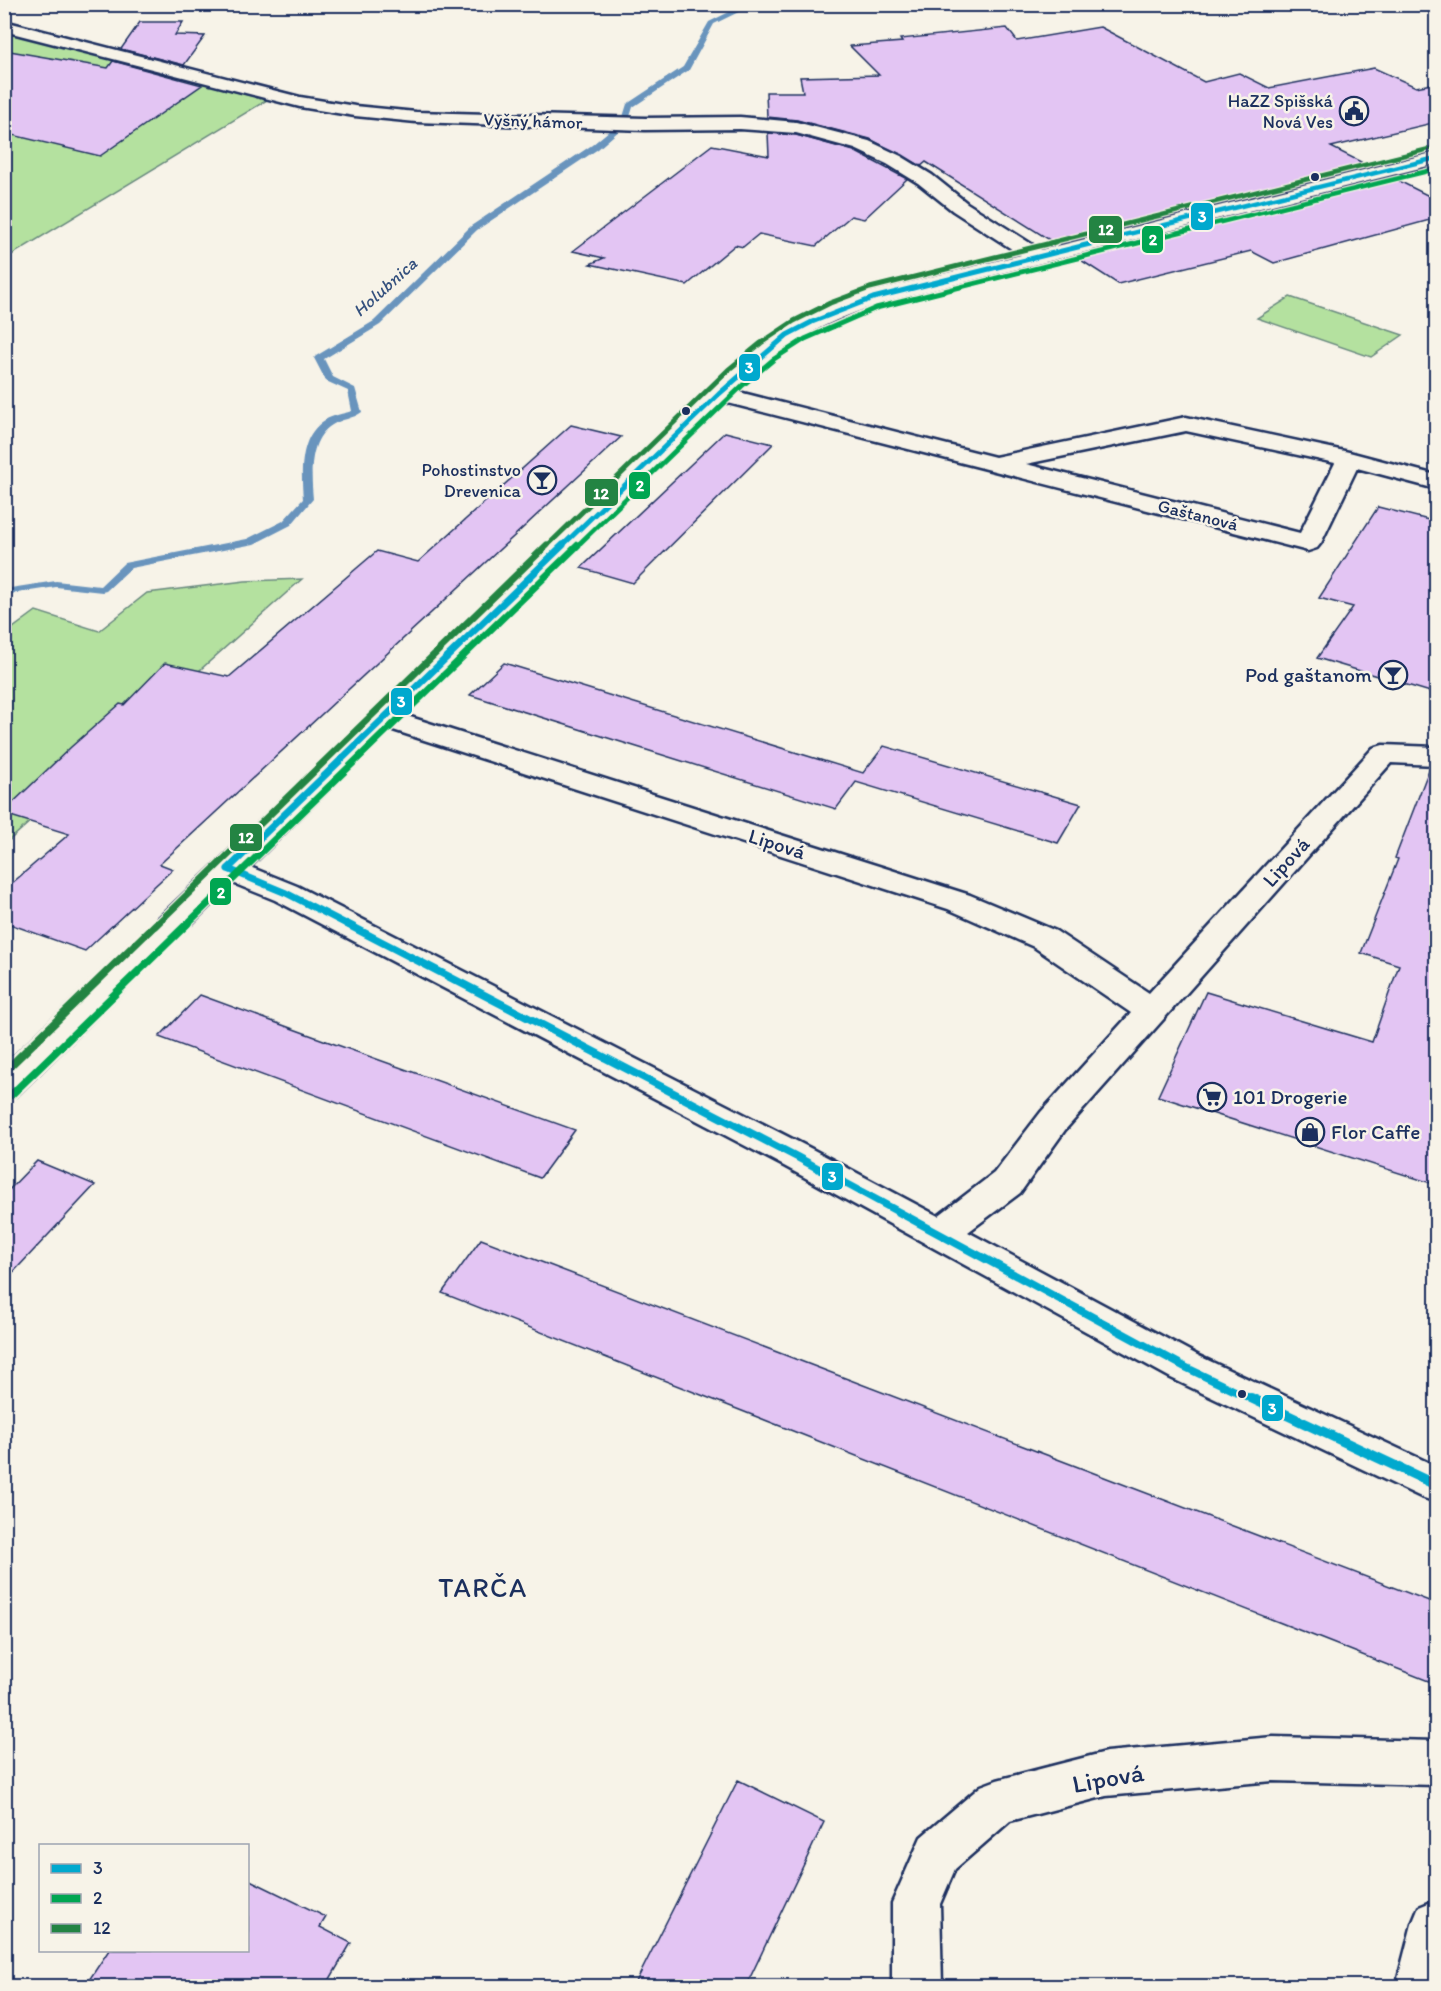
<svg xmlns="http://www.w3.org/2000/svg" width="1441" height="1991" font-family="Itim,sans-serif">
	<style>
		.green { fill: #b4e19f; stroke: #68887e; stroke-width: 1.5 }
		.lines { fill: none; stroke-linecap: round; stroke-linejoin: round }
		.stream { fill: #6994bd; fill-rule: evenodd }
		.building { fill: #e3c5f3; stroke: #1b2f5e; stroke-width: 1.5 }
		.minor-casing { stroke: #1b2f5e; stroke-width: 5 }
		.minor { fill: #f7f3e8; fill-rule: evenodd }
		.bus-1-far4-casing { stroke: #f7f3e8; stroke-width: 7 }
		.bus-1-far3-casing { stroke: #f7f3e8; stroke-width: 8 }
		.bus-1-far2-casing { stroke: #f7f3e8; stroke-width: 10 }
		.bus-1-far1-casing { stroke: #f7f3e8; stroke-width: 13 }
		.bus-1-casing { stroke: #f7f3e8; stroke-width: 14 }
		.bus-2-far3-casing { stroke: #f7f3e8; stroke-width: 7 }
		.bus-2-far2-casing { stroke: #f7f3e8; stroke-width: 8 }
		.bus-2-far1-casing { stroke: #f7f3e8; stroke-width: 10 }
		.bus-2-casing { stroke: #f7f3e8; stroke-width: 13 }
		.bus-3-far3-casing { stroke: #f7f3e8; stroke-width: 7 }
		.bus-3-far2-casing { stroke: #f7f3e8; stroke-width: 8 }
		.bus-3-far1-casing { stroke: #f7f3e8; stroke-width: 10 }
		.bus-3-casing { stroke: #f7f3e8; stroke-width: 13 }
		.bus-1-far4 { stroke: #00a9ce; stroke-width: 4.5 }
		.bus-1-far3 { stroke: #00a9ce; stroke-width: 5 }
		.bus-1-far2 { stroke: #00a9ce; stroke-width: 7 }
		.bus-1-far1 { stroke: #00a9ce; stroke-width: 8 }
		.bus-1 { stroke: #00a9ce; stroke-width: 10 }
		.bus-2-far3 { stroke: #00a651; stroke-width: 4.5 }
		.bus-2-far2 { stroke: #00a651; stroke-width: 5 }
		.bus-2-far1 { stroke: #00a651; stroke-width: 7 }
		.bus-2 { stroke: #00a651; stroke-width: 8 }
		.bus-3-far3 { stroke: #238443; stroke-width: 4.5 }
		.bus-3-far2 { stroke: #238443; stroke-width: 5 }
		.bus-3-far1 { stroke: #238443; stroke-width: 7 }
		.bus-3 { stroke: #238443; stroke-width: 8 }
		.bus-dot { fill: #1b2f5e; stroke: #f7f3e8; stroke-width: 2 }
		.labels { text-anchor: middle; stroke-width: 5; stroke-linejoin: round; paint-order: stroke }
		.far-poi-label { font-size: 18px; fill: #1b2f5e; stroke: #f7f3e8; text-anchor: end }
		.far-street-label { font-size: 18px; fill: #1b2f5e; stroke: #f7f3e8 }
		.far-water-label { font-size: 18px; font-style: italic; fill: #35517e; stroke: #f7f3e8 }
		.poi-label { font-size: 21px; fill: #1b2f5e; stroke: #f7f3e8; text-anchor: start }
		.street-label { font-size: 21px; fill: #1b2f5e; stroke: #f7f3e8 }
		.near-street-label { font-size: 26px; fill: #1b2f5e; stroke: #f7f3e8 }
		.near-neighbourhood-label { font-size: 27px; letter-spacing: 1.5px; fill: #1b2f5e; stroke: #f7f3e8 }
		.line-badge { stroke: #f7f3e8; stroke-width: 2 }
		.badge-label { font-size: 16px; text-anchor: middle; font-weight: bold; fill: #fff }
	</style>
	<rect width="100%" height="100%" fill="#f7f3e8"/>
	<filter id="ink" filterUnits="userSpaceOnUse"><feTurbulence type="fractalNoise" baseFrequency=".0167" numOctaves="2"/><feDisplacementMap in="SourceGraphic" scale="12" xChannelSelector="R" yChannelSelector="G"/><feConvolveMatrix kernelMatrix="1 2 1 2 8 2 1 2 1" color-interpolation-filters="sRGB"/></filter>
	<g filter="url(#ink)">
		<path class="green" d="M4,31L267,100L5,259Z
			M1290,297L1403,335L1371,357L1257,318Z
			M302,579L5,844V634L36,611L99,631L147,593L245,581Z"/>
		<g class="lines">
			<path class="stream" d="M745,4H755L714,24L689,70L633,107L628,123L598,149L477,230L380,325L324,359L333,377L355,388L362,412C353,419 341,419 332,425C308,440 311,475 313,499L291,525L254,544L131,568L106,591L102,592L56,587L4,595V589L56,581L100,586L124,563L247,539L283,521L303,499C301,472 299,436 325,420C333,415 343,414 352,411L348,391L326,381L314,358L316,356L374,321L471,226L592,145L622,120L627,104L683,67L709,22Z"/>
		</g>
		<path class="building" d="M140,22H183L175,35L205,36L184,65L121,49Z
			M1100,27L1204,82L1239,73L1269,88L1374,68L1416,87L1437,83V122L1331,147L1369,166L1056,244L926,162L921,166L870,139L797,120L767,117L766,92H803L800,77L879,75L850,46L902,42L900,39L1007,28L1017,41Z
			M4,50L108,68L113,61L202,85L100,156L4,133Z
			M768,133L796,135L854,151L907,179L864,219L851,216L816,246L759,234L743,247L735,245L687,285L590,264L604,258L573,251L712,145L769,156Z
			M1391,177L1437,200V218L1274,263L1251,251L1118,284L1076,257Z
			M571,425L621,437L160,864L173,869L85,951L4,922V890L69,834L4,814V811L71,747L120,704L124,705L165,663L229,677L377,551L418,562Z
			M725,432L773,444L633,583L581,568Z
			M1378,507L1437,522V694L1317,658L1353,607L1319,598Z
			M504,663L863,773L884,746L1081,804L1058,843L856,782L836,809L470,695Z
			M1430,767H1437V1185L1158,1096L1206,992L1372,1042L1399,965L1361,953L1398,859L1395,858Z
			M200,995L329,1042L575,1130L540,1178L159,1037Z
			M37,1161L95,1185L4,1282V1195Z
			M481,1239L1437,1604V1660L1431,1682L442,1293Z
			M738,1780L824,1822L746,1986H634Z
			M248,1879L326,1917L320,1927L351,1943L326,1986H85L109,1950H248Z"/>
		<g class="lines">
			<g class="minor-casing">
				<path id="minor" d="M4,21L300,97L355,106L416,112L645,118L740,117L796,122L869,141L901,156L932,175L967,203L1041,250L1436,152V164L881,303C819,324 782,345 735,391L995,457L1186,417L1349,452L1436,475V489L1357,468L1321,543L1317,548L1308,551L724,402L404,715L970,895L1056,931L1149,993L1373,748L1383,745L1436,747V765L1391,763L1065,1130L1020,1193L968,1232L1199,1356L1436,1466V1502L1421,1497L1171,1378L784,1166L275,900L233,883L16,1096L4,1099V1066L748,354C783,325 822,308 865,293L1021,255L953,211L918,183L887,164L855,149L796,133L740,129L645,130L416,122L355,116L300,107L4,31ZM1186,431L1335,463L1300,533L1026,464ZM390,729L948,909L1034,947L1131,1013L1041,1112L994,1173L938,1216L810,1148L297,886L250,867Z
					M1273,1737L1436,1741V1785L1273,1781L1106,1796L1010,1821L955,1869L940,1904L942,1986H892V1903L921,1837L981,1786L997,1780L1106,1752Z
					M1436,1900V1986H1396L1412,1924L1419,1907Z"/>
			</g>
			<use href="#minor" class="minor"/>
			<g class="bus-1-far4-casing">
				<path id="bus-1-far4" d="M1092,243L1436,158"/>
			</g>
			<g class="bus-1-far3-casing">
				<path id="bus-1-far3" d="M561,547L719,394L787,335L812,322L873,298L1098,242"/>
			</g>
			<g class="bus-1-far2-casing">
				<path id="bus-1-far2" d="M228,869L563,545
					M228,869L286,893L350,926"/>
			</g>
			<g class="bus-1-far1-casing">
				<path id="bus-1-far1" d="M347,924L797,1157L1185,1367L1254,1400"/>
			</g>
			<g class="bus-1-casing">
				<path id="bus-1" d="M1251,1398L1436,1485"/>
			</g>
			<g class="bus-2-far3-casing">
				<path id="bus-2-far3" d="M1136,243L1436,169"/>
			</g>
			<g class="bus-2-far2-casing">
				<path id="bus-2-far2" d="M576,547L743,385L774,359L805,339L876,308L1142,242"/>
			</g>
			<g class="bus-2-far1-casing">
				<path id="bus-2-far1" d="M185,926L578,545"/>
			</g>
			<g class="bus-2-casing">
				<path id="bus-2" d="M11,1095L187,924"/>
			</g>
			<g class="bus-3-far3-casing">
				<path id="bus-3-far3" d="M1049,243L1433,148"/>
			</g>
			<g class="bus-3-far2-casing">
				<path id="bus-3-far2" d="M546,547L728,370L761,343L794,321L830,303L870,288L1055,242"/>
			</g>
			<g class="bus-3-far1-casing">
				<path id="bus-3-far1" d="M155,926L547,545"/>
			</g>
			<g class="bus-3-casing">
				<path id="bus-3" d="M4,1072L156,924"/>
			</g>
			<use href="#bus-1-far4" class="bus-1-far4"/>
			<use href="#bus-1-far3" class="bus-1-far3"/>
			<use href="#bus-1-far2" class="bus-1-far2"/>
			<use href="#bus-1-far1" class="bus-1-far1"/>
			<use href="#bus-1" class="bus-1"/>
			<use href="#bus-2-far3" class="bus-2-far3"/>
			<use href="#bus-2-far2" class="bus-2-far2"/>
			<use href="#bus-2-far1" class="bus-2-far1"/>
			<use href="#bus-2" class="bus-2"/>
			<use href="#bus-3-far3" class="bus-3-far3"/>
			<use href="#bus-3-far2" class="bus-3-far2"/>
			<use href="#bus-3-far1" class="bus-3-far1"/>
			<use href="#bus-3" class="bus-3"/>
		</g>
	</g>
	<defs>
		<g id="civic-ring" transform="scale(1.5)"><circle r="9.5" fill="#f7f3e8" stroke="#1b2f5e" stroke-width="1.5"/><path d="M-.6-6.5H3V-4.5H.6V-3L4-1V1h2V6H-6V1h2V-1L-.6-3ZM-1.2 2.5V6h2.4V2.5Z" fill="#1b2f5e"/></g>
		<g id="bar-ring" transform="scale(1.5)"><circle r="9.5" fill="#f7f3e8" stroke="#1b2f5e" stroke-width="1.5"/><path d="M-6-5H6L.8 .8V4.5H3.5V6h-7V4.5H-.8V.8Z" fill="#1b2f5e"/></g>
		<g id="supermarket-ring" transform="scale(1.5)"><circle r="9.5" fill="#f7f3e8" stroke="#1b2f5e" stroke-width="1.5"/><path d="M-6-5.5h2.5l.6 2H6L4.5 2H-2.5L-4.4-4H-6ZM-1.5 3.2a1.3 1.3 0 1 0 .1 0ZM3 3.2a1.3 1.3 0 1 0 .1 0Z" fill="#1b2f5e"/></g>
		<g id="shop-ring" transform="scale(1.5)"><circle r="9.5" fill="#f7f3e8" stroke="#1b2f5e" stroke-width="1.5"/><path d="M-5-2.5h2.3a2.7 3.5 0 0 1 5.4 0H5L5.5 6h-11ZM-1.5-2.5h3a1.5 2.3 0 0 0-3 0Z" fill="#1b2f5e"/></g>
	</defs>
	<g fill-rule="evenodd">
		<use href="#civic-ring" x="1354" y="111"/>
		<use href="#bar-ring" x="542" y="480"/>
		<use href="#bar-ring" x="1393" y="675"/>
		<use href="#supermarket-ring" x="1212" y="1097"/>
		<use href="#shop-ring" x="1310" y="1132"/>
	</g>
	<g class="bus-dot">
		<circle cx="1315" cy="177" r="5"/>
		<circle cx="686" cy="411" r="5"/>
		<circle cx="1242" cy="1394" r="5"/>
	</g>
	<g class="labels">
		<g class="far-poi-label">
			<text x="1333" y="107">HaZZ Spišská<tspan x="1333" dy="21">Nová Ves</tspan></text>
			<text x="521" y="476">Pohostinstvo<tspan x="521" dy="21">Drevenica</tspan></text>
		</g>
		<g class="far-street-label">
			<text transform="translate(533 121) rotate(2)" y="6">Vyšný hámor</text>
			<text transform="translate(1198 515) rotate(14)" y="6">Gaštanová</text>
		</g>
		<g class="far-water-label">
			<text transform="translate(385 287) rotate(-42)" y="6">Holubnica</text>
		</g>
		<g class="poi-label">
			<text x="1372" y="682" text-anchor="end">Pod gaštanom</text>
			<text x="1233" y="1104">101 Drogerie</text>
			<text x="1331" y="1139">Flor Caffe</text>
		</g>
		<g class="street-label">
			<text transform="translate(777 844) rotate(18)" y="7">Lipová</text>
			<text transform="translate(1286 862) rotate(-48)" y="7">Lipová</text>
		</g>
		<g class="near-street-label">
			<text transform="translate(1108 1778) rotate(-10)" y="9">Lipová</text>
		</g>
		<g class="near-neighbourhood-label">
			<text x="483" y="1597">TARČA</text>
		</g>
	</g>
	<g class="line-badge">
		<rect x="1190" y="202" width="24" height="29" rx="6" fill="#00a9ce"/>
		<rect x="1088" y="215" width="35" height="29" rx="6" fill="#238443"/>
		<rect x="1141" y="225" width="23" height="29" rx="6" fill="#00a651"/>
		<rect x="738" y="353" width="23" height="29" rx="6" fill="#00a9ce"/>
		<rect x="628" y="471" width="23" height="29" rx="6" fill="#00a651"/>
		<rect x="584" y="478" width="35" height="29" rx="6" fill="#238443"/>
		<rect x="390" y="687" width="23" height="29" rx="6" fill="#00a9ce"/>
		<rect x="229" y="823" width="34" height="29" rx="6" fill="#238443"/>
		<rect x="209" y="877" width="23" height="29" rx="6" fill="#00a651"/>
		<rect x="821" y="1162" width="23" height="29" rx="6" fill="#00a9ce"/>
		<rect x="1261" y="1394" width="23" height="28" rx="6" fill="#00a9ce"/>
	</g>
	<g class="badge-label">
		<text x="1202" y="222">3</text>
		<text x="1106" y="235">12</text>
		<text x="1153" y="245">2</text>
		<text x="749" y="373">3</text>
		<text x="640" y="491">2</text>
		<text x="601" y="499">12</text>
		<text x="401" y="707">3</text>
		<text x="246" y="843">12</text>
		<text x="221" y="898">2</text>
		<text x="832" y="1182">3</text>
		<text x="1272" y="1414">3</text>
	</g>
	<rect width="1441" height="1991" fill="none" stroke="#f7f3e8" stroke-width="24"/>
	<rect x="12" y="12" width="1417" height="1967" fill="none" stroke="#1b2f5e" stroke-width="2" filter="url(#ink)"/>
	<rect x="39" y="1844" width="210" height="108" fill="#f7f3e8" stroke="#9fa5b1" stroke-width="1.5"/>
	<rect x="51" y="1864" width="30" height="9" fill="#00a9ce" stroke="#9fa5b1" stroke-width="1.5"/>
	<text x="93" y="1874" font-size="18" fill="#1b2f5e">3</text>
	<rect x="51" y="1894" width="30" height="9" fill="#00a651" stroke="#9fa5b1" stroke-width="1.5"/>
	<text x="93" y="1904" font-size="18" fill="#1b2f5e">2</text>
	<rect x="51" y="1924" width="30" height="9" fill="#238443" stroke="#9fa5b1" stroke-width="1.5"/>
	<text x="93" y="1934" font-size="18" fill="#1b2f5e">12</text>
</svg>
